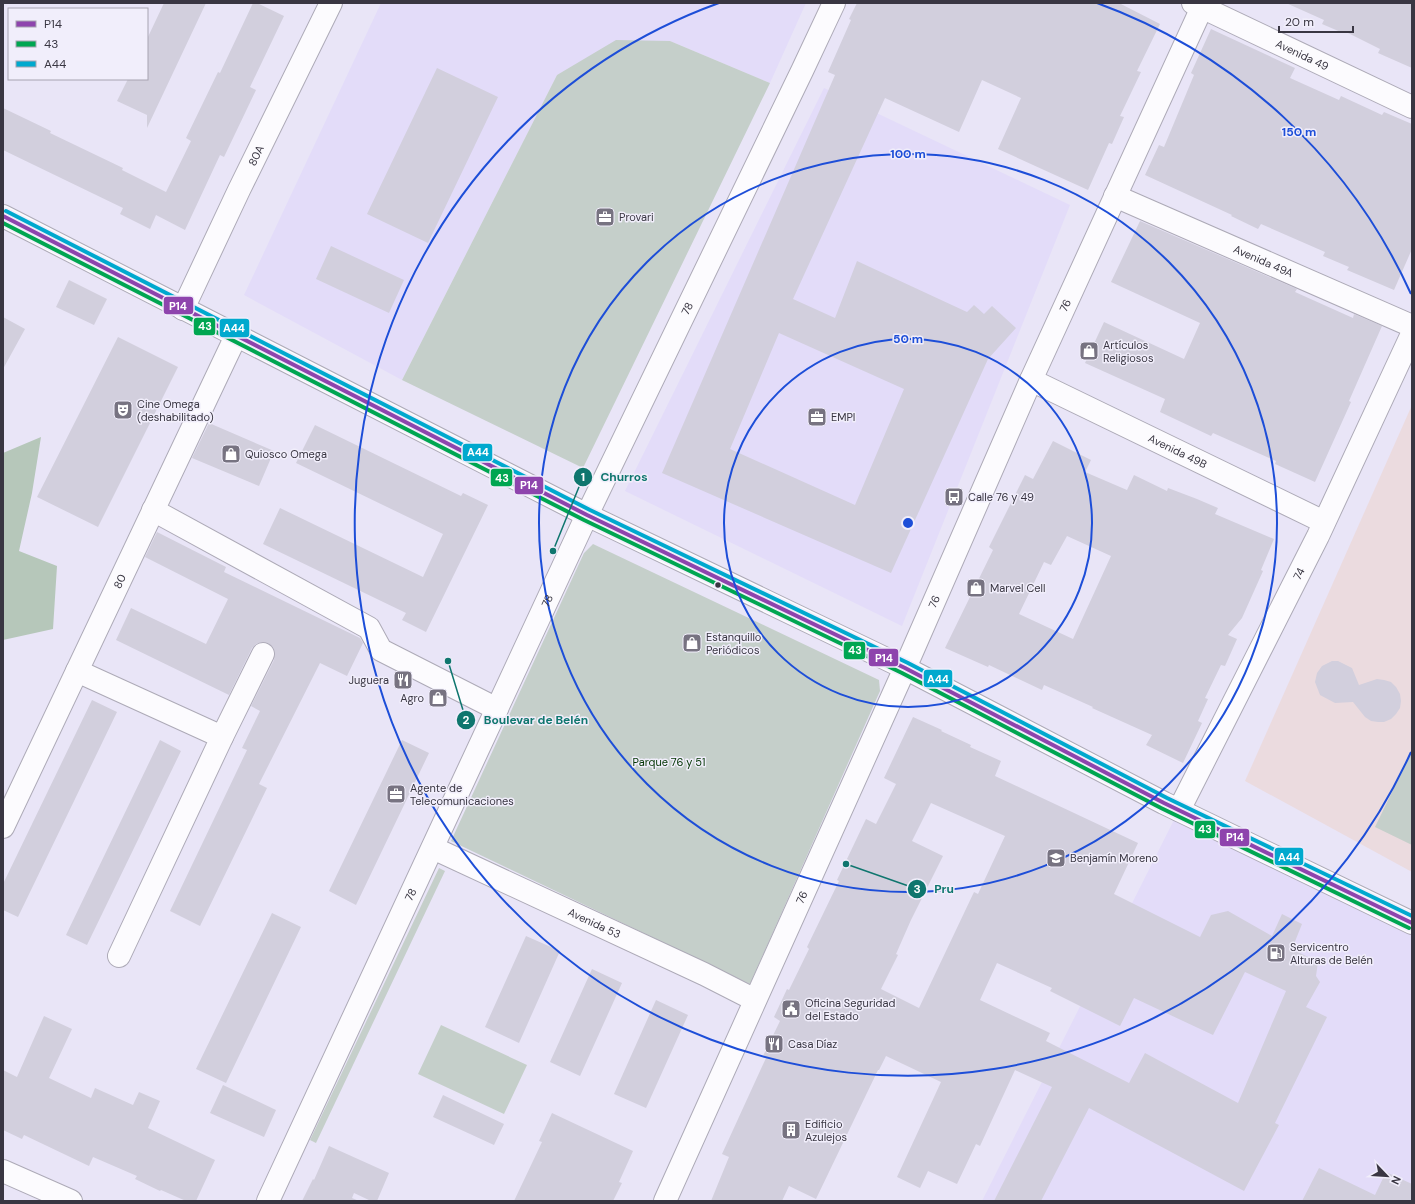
<svg xmlns="http://www.w3.org/2000/svg" width="1415" height="1204" font-family="'DM Sans',sans-serif">
	<style>
		.built { fill: #e3dcf9 }
		.education { fill: #ebdbdf }
		.green { fill: #c5cfca }
		.forest { fill: #b6c7ba }
		.building { fill: #d2cfdd; fill-rule: evenodd }
		.lines { fill: none; stroke-linecap: round; stroke-linejoin: round }
		.street-casing { stroke: #adaab7; stroke-width: 24 }
		.secondary-casing { stroke: #adaab7; stroke-width: 24 }
		.primary-casing { stroke: #adaab7; stroke-width: 24 }
		.street { stroke: #fcfbfe; stroke-width: 22 }
		.secondary { stroke: #fcfbfe; stroke-width: 22 }
		.primary { stroke: #fcfbfe; stroke-width: 22 }
		.bus-1-casing { stroke: #f1eefb; stroke-width: 7 }
		.bus-2-casing { stroke: #f1eefb; stroke-width: 7 }
		.bus-3-casing { stroke: #f1eefb; stroke-width: 7 }
		.bus-1 { stroke: #8e44ad; stroke-width: 4 }
		.bus-2 { stroke: #00a651; stroke-width: 4 }
		.bus-3 { stroke: #00a9ce; stroke-width: 4 }
		.ring { fill: none; stroke: #1d4ed8; stroke-width: 2 }
		.bus-dot { fill: #393642; stroke: #f1eefb; stroke-width: 1.5 }
		.labels { text-anchor: middle; stroke-width: 3; stroke-linejoin: round; paint-order: stroke }
		.street-label { font-size: 11px; fill: #393642; stroke: #f1eefb }
		.poi-label { font-size: 11px; fill: #393642; stroke: #f1eefb; text-anchor: start }
		.park-label { font-size: 11px; fill: #013401; stroke: #f1eefb }
		.centre { fill: #1d4ed8; stroke: #f1eefb; stroke-width: 2 }
		.ring-label { font-size: 12px; text-anchor: middle; font-weight: bold; fill: #1d4ed8; stroke: #f1eefb; stroke-width: 3; stroke-linejoin: round; paint-order: stroke }
		.leader { fill: none; stroke: #0f766e; stroke-width: 1.5 }
		.callout-dot { fill: #0f766e; stroke: #f1eefb; stroke-width: 1.5 }
		.mark-label { font-size: 12px; text-anchor: middle; font-weight: bold; fill: #fff }
		.callout-label { font-size: 12px; text-anchor: middle; font-weight: bold; fill: #0f766e; stroke: #f1eefb; stroke-width: 3; stroke-linejoin: round; paint-order: stroke }
		.line-badge { stroke: #f1eefb; stroke-width: 1.5 }
		.badge-label { font-size: 11px; text-anchor: middle; font-weight: bold; fill: #fff }
	</style>
	<rect width="100%" height="100%" fill="#e9e5f7"/>
	<path class="built" d="M381,3H806L770,83L670,41L557,75L402,380L244,295Z
		M824,88L1070,205L902,626L625,491Z
		M1179,810L1412,925V1201H982Z"/>
	<path class="education" d="M1412,405V872L1245,781Z"/>
	<path class="green" d="M616,40L670,41L770,83L583,468L402,380L557,75Z
		M593,544L879,680L880,691L750,984L451,841L584,553Z
		M1412,751V845L1375,827Z
		M439,868L445,871L316,1143L310,1140Z
		M441,1025L527,1065L504,1114L418,1074Z"/>
	<path class="forest" d="M41,437L32,493L19,551L57,566L53,629L3,640V453Z"/>
	<path class="building" d="M164,3H206L147,128V115L117,101L128,79H147V39Z
		M253,3H257L284,16L250,87L256,90L224,157L220,155L185,230L156,215L150,229L120,214L123,208L3,150V108L51,131L50,133L123,168L122,170L166,192L191,141L186,138L218,72L220,73Z
		M857,3H1119L1160,24L1137,71L1141,72L1120,116L1124,117L1112,144L1109,143L1088,190L998,149L1021,98L982,80L959,132L885,98L793,299L835,318L857,261L967,312L974,305L984,314L992,306L1016,328L988,359L891,573L662,473L835,75L828,72L851,20L849,19ZM779,333L904,389L855,505L730,449Z
		M1286,3H1412V68L1378,53L1380,49L1344,31L1343,33L1322,24L1324,20Z
		M1211,29L1295,68L1290,78L1339,100L1341,96L1382,115L1384,112L1412,124V249L1394,290L1347,270L1349,267L1323,256L1325,252L1261,224L1258,229L1231,216L1232,215L1145,175L1159,145L1164,147L1194,75L1191,73Z
		M437,68L498,97L428,243L367,214Z
		M1140,221L1297,289L1295,292L1353,318L1354,314L1382,326L1349,401L1351,402L1315,482L1275,464L1276,461L1213,433L1211,436L1160,412L1165,399L1085,363L1104,322L1184,359L1200,323L1111,282Z
		M331,246L404,280L389,313L316,279Z
		M69,280L107,299L94,325L56,307Z
		M3,317L25,329L3,369Z
		M118,337L178,367L98,527L37,497Z
		M209,423L274,451L259,486L192,458Z
		M315,425L461,496L463,493L488,505L426,632L402,620L406,613L263,544L280,508L423,577L443,534L296,463Z
		M1053,441L1091,460L1085,472L1127,490L1134,475L1167,491L1168,488L1197,499L1218,508L1215,514L1274,539L1261,570L1263,571L1242,618L1228,635L1237,639L1225,666L1221,665L1205,698L1208,699L1198,721L1202,723L1183,763L1146,745L1152,735L1092,708L1093,707L1044,685L1042,690L989,665L988,667L945,648L993,550L989,547L1025,475L1033,479ZM1067,536L1111,556L1073,639L1019,614L1044,562L1051,565Z
		M157,532L226,567L224,572L360,638L363,643L347,676L320,663L259,784L267,788L200,926L170,911L247,750L242,748L260,711L251,706L274,660L275,653L273,647L268,643L262,642L256,644L252,648L229,695L116,640L131,608L206,644L228,599L145,557Z
		M1332,661H1338L1352,668L1359,685L1377,679L1384,680L1391,682L1396,687L1400,694L1401,701L1400,708L1396,714L1391,719L1384,722H1378L1371,721L1365,717L1353,702L1335,703L1320,695L1315,682L1317,673L1322,666Z
		M92,700L117,712L18,917L3,910V884Z
		M913,717L942,730L941,731L971,745L970,747L1001,761L995,776L1138,843L1114,894L1200,937L1211,915L1228,911L1272,936L1282,914L1302,924L1292,949L1318,962L1316,976L1320,982L1306,1007L1327,1017L1275,1123L1279,1125L1244,1191L1089,1108L1041,1201H994L1052,1087L1015,1070L980,1146L976,1144L957,1184L928,1171L920,1188L897,1177L941,1082L886,1056L879,1070H878L816,1199L789,1186L782,1201H711L729,1157L722,1154L766,1058L763,1056L780,1021L774,1017L787,989L789,990L809,949L807,947L839,881L837,880L866,819L876,824L896,784L884,778ZM931,803L1005,836L978,894L974,892L919,1008L881,989L898,955L896,954L911,920L943,856L912,841ZM997,963L1052,988L1050,991L1120,1026L1134,998L1213,1035L1245,972L1286,991L1238,1103L1145,1053L1129,1083L1046,1041L1050,1033L980,1000Z
		M160,740L181,751L87,945L66,935Z
		M402,740L429,753L356,905L329,891Z
		M272,913L301,927L226,1083L196,1069Z
		M526,936L560,951L519,1043L485,1027Z
		M592,969L622,983L580,1076L550,1062Z
		M656,1000L688,1015L646,1108L614,1094Z
		M44,1016L72,1029L49,1078L91,1098L95,1088L133,1105L139,1092L160,1101L148,1128L215,1160L196,1201H186L161,1190L160,1191L135,1179L137,1176L93,1157L89,1166L24,1135L22,1139L3,1130V1070L17,1077Z
		M223,1085L276,1110L264,1137L210,1113Z
		M443,1095L504,1124L494,1145L433,1117Z
		M552,1113L633,1151L619,1182L622,1183L613,1201H514L542,1142L539,1141Z
		M329,1146L389,1173L377,1201H371L354,1193L352,1198L359,1201H302L313,1179L314,1180Z
		M1319,1168L1375,1195L1386,1172L1412,1184V1201H1302Z"/>
	<g class="lines">
		<g class="street-casing">
			<g id="street">
				<path id="s1" d="M1193,3L1412,107"/>
				<path id="s2" d="M1115,196L1412,326"/>
				<path id="s3" d="M183,309L239,190L331,3"/>
				<path id="s4" d="M1031,380L1324,522"/>
				<path d="M153,510L369,628L381,650L497,709"/>
				<path d="M77,671L222,737"/>
				<path id="s5" d="M1179,810L1318,536L1412,334"/>
				<path id="s6" d="M3,827L236,336"/>
				<path id="s7" d="M433,848L704,974L755,1000"/>
				<path d="M119,956L222,737L263,654"/>
				<path d="M3,1171L71,1201"/>
				<path id="s8" d="M268,1201L587,515L802,71L834,3"/>
			</g>
		</g>
		<g class="secondary-casing">
			<g id="secondary">
				<path id="s9" d="M665,1201L905,668L1031,380L1204,3"/>
			</g>
		</g>
		<g class="primary-casing">
			<path id="primary" d="M3,216L587,515L905,668L1164,803L1412,923"/>
		</g>
		<use href="#street" class="street"/>
		<use href="#secondary" class="secondary"/>
		<use href="#primary" class="primary"/>
		<g class="bus-1-casing">
			<path id="bus-1" d="M3,216L587,515L905,668L1164,803L1412,923"/>
		</g>
		<g class="bus-2-casing">
			<path id="bus-2" d="M3,223L584,520L902,673L1161,808L1409,928"/>
		</g>
		<g class="bus-3-casing">
			<path id="bus-3" d="M6,211L590,510L908,663L1167,798L1412,916"/>
		</g>
		<use href="#bus-1" class="bus-1"/>
		<use href="#bus-2" class="bus-2"/>
		<use href="#bus-3" class="bus-3"/>
	</g>
	<g class="ring">
		<circle cx="908" cy="523" r="184"/>
		<circle cx="908" cy="523" r="369"/>
		<path d="M1411 752A553 553 0 1 1 719 3M1097 3A553 553 0 0 1 1411 294"/>
	</g>
	<defs>
		<g id="office-square" transform="scale(1)"><rect x="-9" y="-9" width="18" height="18" rx="4" fill="#777381" stroke="#f1eefb"/><path d="M-6-3h4V-5.5h4V-3h4V5H-6ZM-1-4.5V-3h2v-1.5ZM-6 0V1H6V0Z" fill="#fff"/></g>
		<g id="shop-square" transform="scale(1)"><rect x="-9" y="-9" width="18" height="18" rx="4" fill="#777381" stroke="#f1eefb"/><path d="M-5-2.5h2.3a2.7 3.5 0 0 1 5.4 0H5L5.5 6h-11ZM-1.5-2.5h3a1.5 2.3 0 0 0-3 0Z" fill="#fff"/></g>
		<g id="theatre-square" transform="scale(1)"><rect x="-9" y="-9" width="18" height="18" rx="4" fill="#777381" stroke="#f1eefb"/><path d="M-5-5.5Q0-4 5-5.5V0Q5 5 0 6Q-5 5-5 0ZM-3.3-2.5H-1v1.5H-3.3ZM1-2.5H3.3v1.5H1ZM-2.8 1Q0 5.5 2.8 1Z" fill="#fff"/></g>
		<g id="bus-square" transform="scale(1)"><rect x="-9" y="-9" width="18" height="18" rx="4" fill="#777381" stroke="#f1eefb"/><path d="M-5-6H5V4H4V6H2V4H-2V6H-4V4H-5ZM-3.5-4V0h7V-4ZM-3.5 1.2v1.5H-2V1.2ZM2 1.2v1.5H3.5V1.2Z" fill="#fff"/></g>
		<g id="restaurant-square" transform="scale(1)"><rect x="-9" y="-9" width="18" height="18" rx="4" fill="#777381" stroke="#f1eefb"/><path d="M-5-6h1v4h1v-4h1v4h1v-4h1v5L-1.5 .5V6h-2V.5L-5-1ZM5-6V6H3V1.5H1.5Q1.5-4 5-6Z" fill="#fff"/></g>
		<g id="school-square" transform="scale(1)"><rect x="-9" y="-9" width="18" height="18" rx="4" fill="#777381" stroke="#f1eefb"/><path d="M0-5L7-2L0 1L-7-2ZM-4 1L0 2.5L4 1V4Q0 6-4 4Z" fill="#fff"/></g>
		<g id="fuel-square" transform="scale(1)"><rect x="-9" y="-9" width="18" height="18" rx="4" fill="#777381" stroke="#f1eefb"/><path d="M-5.5-6h7V0h2V4h1.3V-2.5L3-4.5l.8-.8L6-3V5H2.5V1h-1V6h-7ZM-4.2-4.7v3.2H.2V-4.7Z" fill="#fff"/></g>
		<g id="civic-square" transform="scale(1)"><rect x="-9" y="-9" width="18" height="18" rx="4" fill="#777381" stroke="#f1eefb"/><path d="M-.6-6.5H3V-4.5H.6V-3L4-1V1h2V6H-6V1h2V-1L-.6-3ZM-1.2 2.5V6h2.4V2.5Z" fill="#fff"/></g>
		<g id="building-square" transform="scale(1)"><rect x="-9" y="-9" width="18" height="18" rx="4" fill="#777381" stroke="#f1eefb"/><path d="M-4-6H4V6H1V3H-1V6H-4ZM-2.5-4.3h1.7v1.8h-1.7ZM.8-4.3h1.7v1.8H.8ZM-2.5-1h1.7V.8h-1.7ZM.8-1h1.7V.8H.8Z" fill="#fff"/></g>
	</defs>
	<g fill-rule="evenodd">
		<use href="#office-square" x="605" y="217"/>
		<use href="#shop-square" x="1089" y="351"/>
		<use href="#theatre-square" x="123" y="410"/>
		<use href="#office-square" x="817" y="417"/>
		<use href="#shop-square" x="231" y="454"/>
		<use href="#bus-square" x="954" y="497"/>
		<use href="#shop-square" x="976" y="588"/>
		<use href="#shop-square" x="692" y="643"/>
		<use href="#restaurant-square" x="403" y="680"/>
		<use href="#shop-square" x="438" y="698"/>
		<use href="#office-square" x="396" y="794"/>
		<use href="#school-square" x="1056" y="858"/>
		<use href="#fuel-square" x="1276" y="953"/>
		<use href="#civic-square" x="791" y="1009"/>
		<use href="#restaurant-square" x="774" y="1044"/>
		<use href="#building-square" x="791" y="1130"/>
	</g>
	<circle class="bus-dot" cx="718" cy="585" r="3.5"/>
	<g class="labels">
		<g class="street-label">
			<text dy="4" stroke="none"><textPath href="#s1" startOffset="121">Avenida 49</textPath></text>
			<text dy="4" stroke="none"><textPath href="#s3" startOffset="170">80A</textPath></text>
			<text dy="4" stroke="none"><textPath href="#s2" startOffset="162">Avenida 49A</textPath></text>
			<text dy="4" stroke="none"><textPath href="#s9" startOffset="981">76</textPath></text>
			<text dy="4" stroke="none"><textPath href="#s8" startOffset="986">78</textPath></text>
			<text dy="4" stroke="none"><textPath href="#s4" startOffset="163">Avenida 49B</textPath></text>
			<text dy="4" stroke="none"><textPath href="#s5" startOffset="265">74</textPath></text>
			<text dy="4" stroke="none"><textPath href="#s6" startOffset="272">80</textPath></text>
			<text dy="4" stroke="none"><textPath href="#s8" startOffset="662">78</textPath></text>
			<text dy="4" stroke="none"><textPath href="#s9" startOffset="657">76</textPath></text>
			<text dy="4" stroke="none"><textPath href="#s8" startOffset="338">78</textPath></text>
			<text dy="4" stroke="none"><textPath href="#s9" startOffset="333">76</textPath></text>
			<text dy="4" stroke="none"><textPath href="#s7" startOffset="178">Avenida 53</textPath></text>
		</g>
		<g class="poi-label">
			<text x="619" y="221">Provari</text>
			<text x="1103" y="349">Artículos<tspan x="1103" dy="13">Religiosos</tspan></text>
			<text x="137" y="408">Cine Omega<tspan x="137" dy="13">(deshabilitado)</tspan></text>
			<text x="831" y="421">EMPI</text>
			<text x="245" y="458">Quiosco Omega</text>
			<text x="968" y="501">Calle 76 y 49</text>
			<text x="990" y="592">Marvel Cell</text>
			<text x="706" y="641">Estanquillo<tspan x="706" dy="13">Periódicos</tspan></text>
			<text x="389" y="684" text-anchor="end">Juguera</text>
			<text x="424" y="702" text-anchor="end">Agro</text>
			<text x="410" y="792">Agente de<tspan x="410" dy="13">Telecomunicaciones</tspan></text>
			<text x="1070" y="862">Benjamín Moreno</text>
			<text x="1290" y="951">Servicentro<tspan x="1290" dy="13">Alturas de Belén</tspan></text>
			<text x="805" y="1007">Oficina Seguridad<tspan x="805" dy="13">del Estado</tspan></text>
			<text x="788" y="1048">Casa Díaz</text>
			<text x="805" y="1128">Edificio<tspan x="805" dy="13">Azulejos</tspan></text>
		</g>
		<g class="park-label">
			<text x="669" y="766">Parque 76 y 51</text>
		</g>
	</g>
	<circle cx="908" cy="523" r="6" class="centre"/>
	<g class="ring-label">
		<text x="1299" y="136">150 m</text>
		<text x="908" y="158">100 m</text>
		<text x="908" y="343">50 m</text>
	</g>
	<path class="leader" d="M553 551L583 477M448 661L466 720M846 864L917 889"/>
	<g class="callout-dot">
		<circle cx="553" cy="551" r="4"/>
		<circle cx="448" cy="661" r="4"/>
		<circle cx="846" cy="864" r="4"/>
		<circle cx="583" cy="477" r="10"/>
		<circle cx="466" cy="720" r="10"/>
		<circle cx="917" cy="889" r="10"/>
	</g>
	<g class="mark-label">
		<text x="583" y="481">1</text>
		<text x="466" y="724">2</text>
		<text x="917" y="893">3</text>
	</g>
	<g class="callout-label">
		<text x="624" y="481">Churros</text>
		<text x="536" y="724">Boulevar de Belén</text>
		<text x="944" y="893">Pru</text>
	</g>
	<g class="line-badge">
		<rect x="163" y="296" width="31" height="19" rx="4" fill="#8e44ad"/>
		<rect x="193" y="317" width="23" height="19" rx="4" fill="#00a651"/>
		<rect x="219" y="318" width="31" height="20" rx="4" fill="#00a9ce"/>
		<rect x="462" y="443" width="31" height="19" rx="4" fill="#00a9ce"/>
		<rect x="490" y="468" width="23" height="19" rx="4" fill="#00a651"/>
		<rect x="514" y="476" width="30" height="19" rx="4" fill="#8e44ad"/>
		<rect x="843" y="641" width="23" height="19" rx="4" fill="#00a651"/>
		<rect x="868" y="648" width="31" height="19" rx="4" fill="#8e44ad"/>
		<rect x="923" y="669" width="30" height="19" rx="4" fill="#00a9ce"/>
		<rect x="1194" y="820" width="22" height="19" rx="4" fill="#00a651"/>
		<rect x="1219" y="828" width="31" height="19" rx="4" fill="#8e44ad"/>
		<rect x="1274" y="847" width="30" height="19" rx="4" fill="#00a9ce"/>
	</g>
	<g class="badge-label">
		<text x="178" y="310">P14</text>
		<text x="205" y="330">43</text>
		<text x="234" y="332">A44</text>
		<text x="478" y="456">A44</text>
		<text x="502" y="482">43</text>
		<text x="529" y="489">P14</text>
		<text x="855" y="654">43</text>
		<text x="884" y="662">P14</text>
		<text x="938" y="683">A44</text>
		<text x="1205" y="833">43</text>
		<text x="1235" y="841">P14</text>
		<text x="1289" y="861">A44</text>
	</g>
	<rect width="1415" height="1204" fill="none" stroke="#393642" stroke-width="8"/>
	<rect x="8" y="8" width="140" height="72" fill="#f1eefb" stroke="#a7a4b1"/>
	<rect x="16" y="21" width="20" height="6" fill="#8e44ad" stroke="#a7a4b1"/>
	<text x="44" y="28" font-size="12" fill="#393642">P14</text>
	<rect x="16" y="41" width="20" height="6" fill="#00a651" stroke="#a7a4b1"/>
	<text x="44" y="48" font-size="12" fill="#393642">43</text>
	<rect x="16" y="61" width="20" height="6" fill="#00a9ce" stroke="#a7a4b1"/>
	<text x="44" y="68" font-size="12" fill="#393642">A44</text>
	<g transform="translate(1387 1176) rotate(115)" stroke="#f1eefb" stroke-width="3" paint-order="stroke">
	<path d="M0-3L7 15L0 10L-7 15Z" fill="#393642"/>
	<text y="-6" font-size="11" font-weight="bold" text-anchor="middle" fill="#393642">N</text>
	</g>
	<path d="M1279 26v6h74v-6" fill="none" stroke="#393642" stroke-width="2"/>
	<text x="1285" y="26" font-size="12" fill="#393642" stroke="#f1eefb" stroke-width="3" paint-order="stroke">20 m</text>
</svg>
